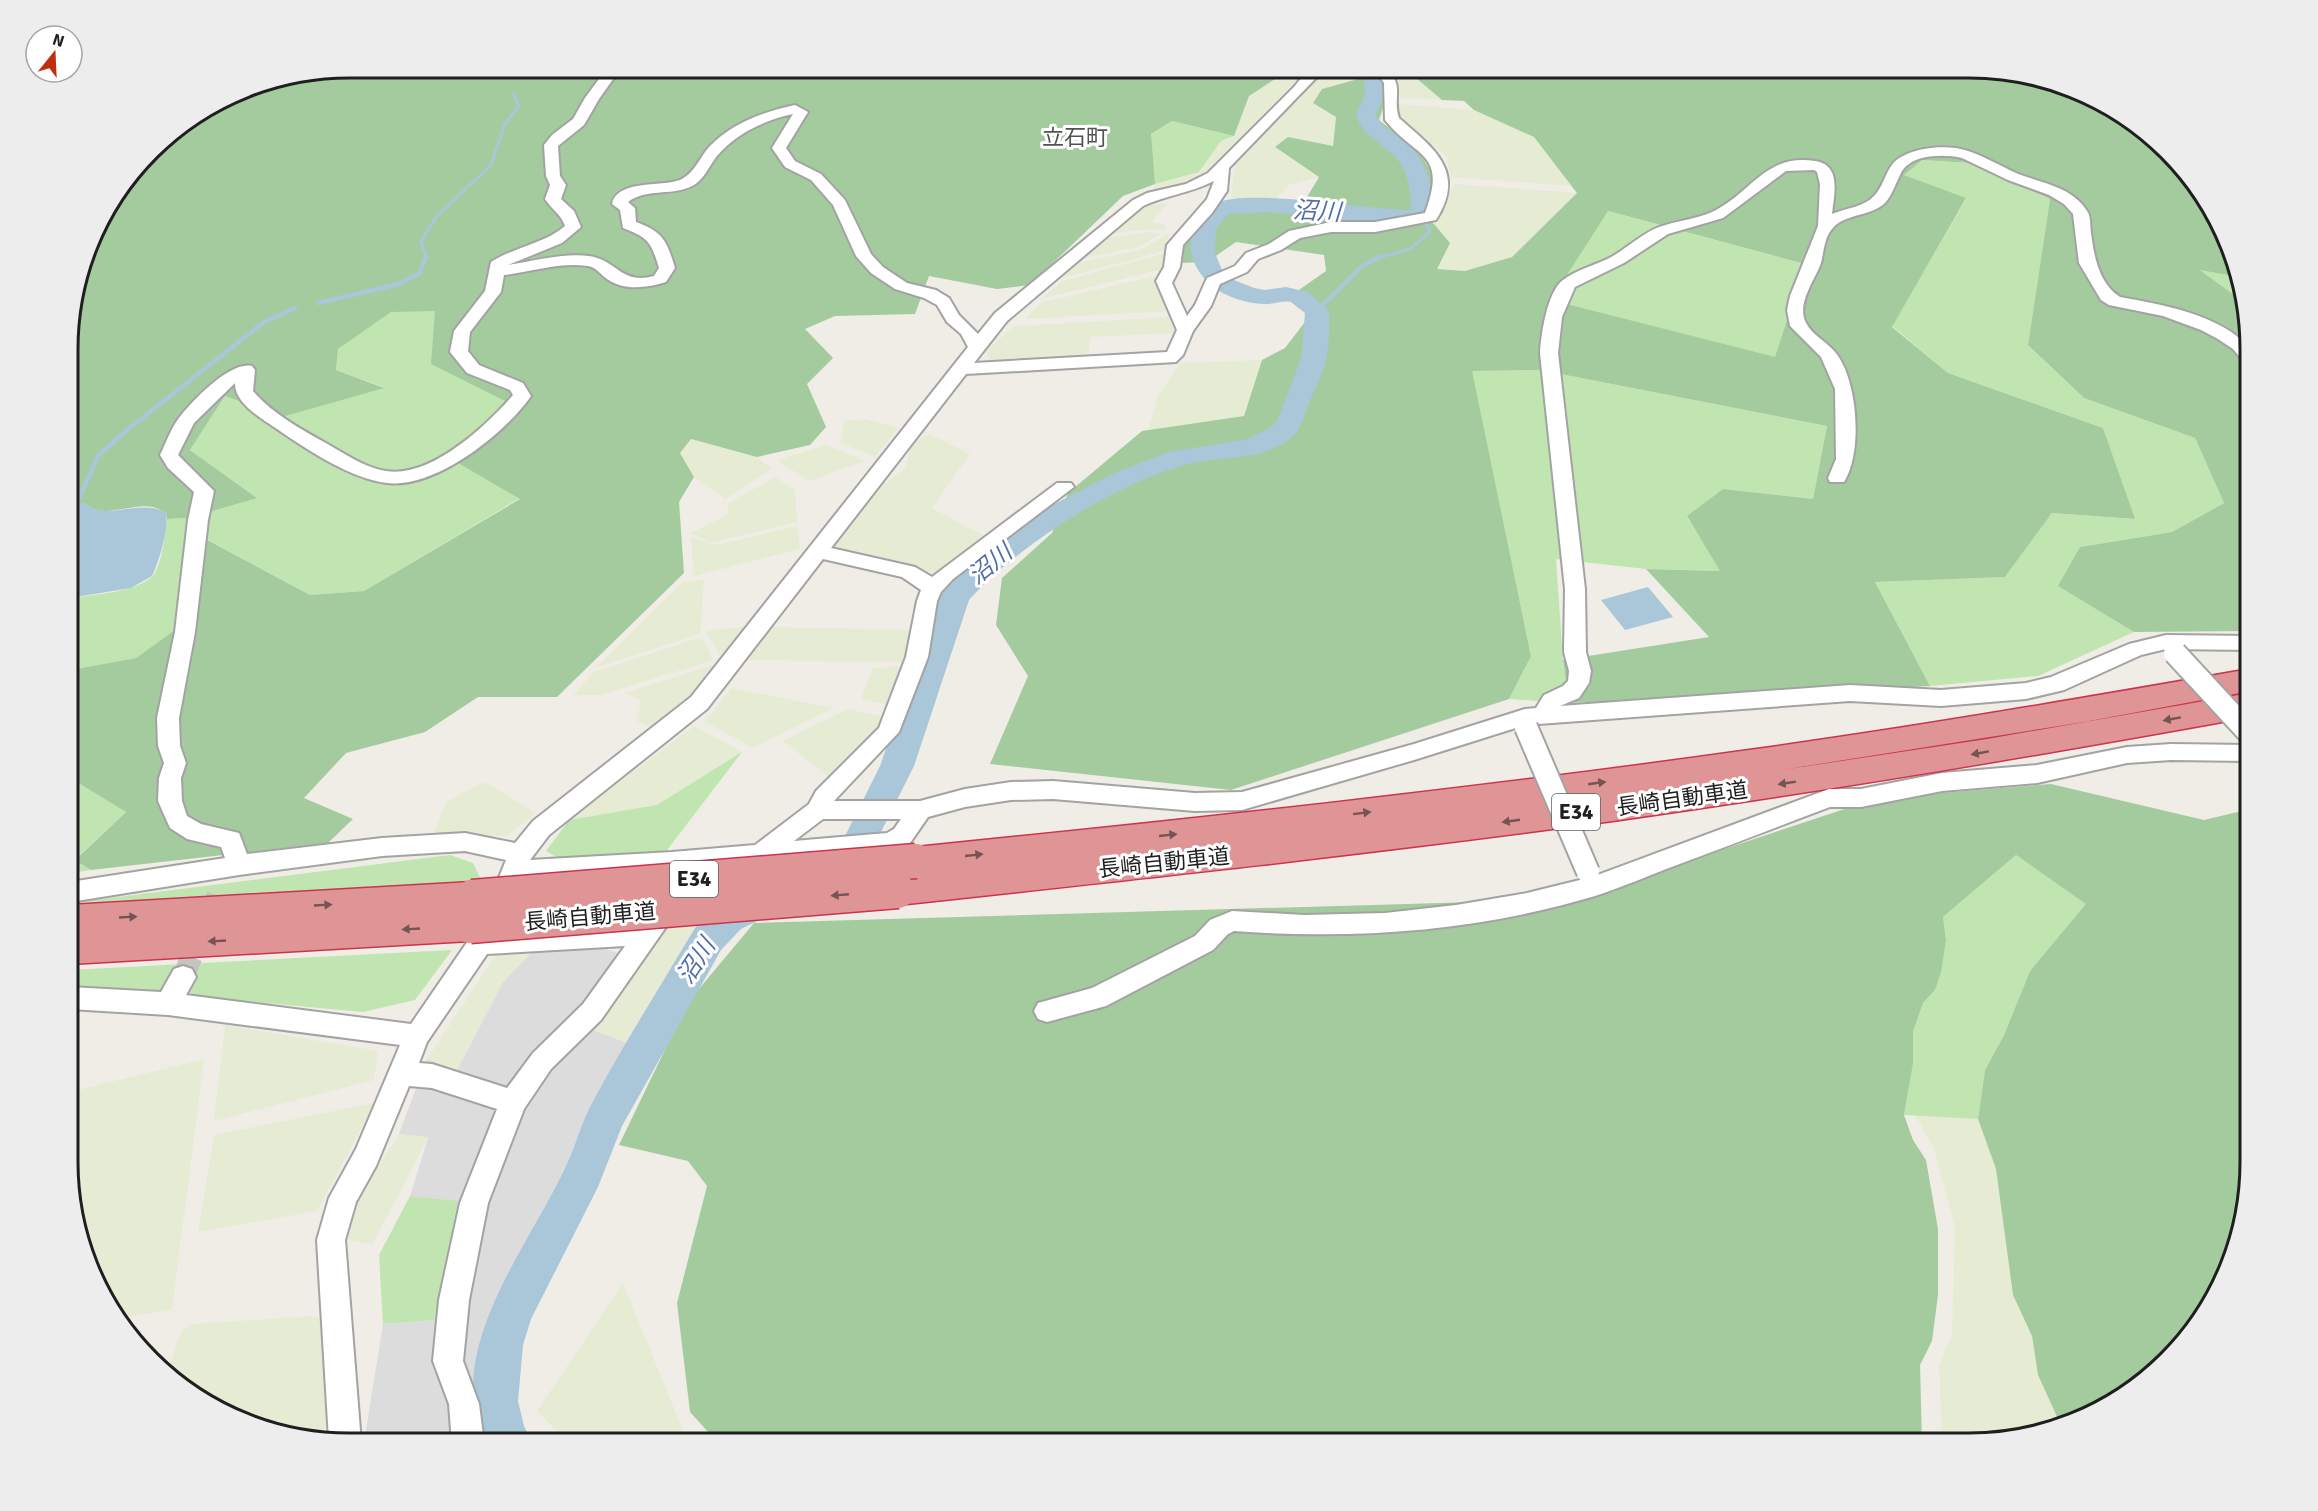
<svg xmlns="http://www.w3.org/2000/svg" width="2318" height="1511" font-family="Signika,'Noto Sans JP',sans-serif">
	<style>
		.residential { fill: #dddcdc }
		.farmland { fill: #e6ecd3 }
		.grass { fill: #c1e5b0 }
		.forest { fill: #a4cb9e; fill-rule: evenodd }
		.water { fill: #aac6d9 }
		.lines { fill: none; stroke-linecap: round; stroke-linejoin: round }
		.stream-far1 { stroke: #aac6d9; stroke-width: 3 }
		.stream { stroke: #aac6d9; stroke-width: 4.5 }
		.river { fill: #aac6d9; fill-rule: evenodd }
		.minor-tunnel { stroke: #c5c4be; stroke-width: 22; stroke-dasharray: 22 11; stroke-linecap: butt }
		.minor-casing { stroke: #a3a3a3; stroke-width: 4 }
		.highway-casing { stroke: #cc344e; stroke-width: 3 }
		.minor { fill: #fff; fill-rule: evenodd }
		.highway { fill: #df9495; fill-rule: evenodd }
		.minor-bridge-casing { stroke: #a3a3a3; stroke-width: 26; stroke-linecap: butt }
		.highway-bridge-casing { stroke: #cc344e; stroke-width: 37; stroke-linecap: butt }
		.minor-bridge { stroke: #fff; stroke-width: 22 }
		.highway-bridge { stroke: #df9495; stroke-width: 34 }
		.oneway { fill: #755454 }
		.labels { text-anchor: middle; stroke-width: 6; stroke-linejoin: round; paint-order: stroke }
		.shield { fill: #fff; stroke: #626262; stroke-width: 1.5 }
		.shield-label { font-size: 21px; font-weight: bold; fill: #1f1f1f }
		.far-quarter-label { font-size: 22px; fill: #525252; stroke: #fff }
		.street-label { font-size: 22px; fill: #1f1f1f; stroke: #fff }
		.water-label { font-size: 24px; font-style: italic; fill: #536ea7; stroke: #fff }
		.rim { fill: none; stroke: #1f1f1f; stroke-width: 3 }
	</style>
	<rect width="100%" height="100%" fill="#efede6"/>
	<path class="residential" d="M602,948L642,960L594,1030L627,1043L482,1355L479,1443H364L383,1324L434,1320L458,1202L410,1196L428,1138L399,1134L427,1059L457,1070L503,982L533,951Z"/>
	<path class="farmland" d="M1292,68H1297L1298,78L1210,171L1192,182L1153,191L1155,184L1199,172L1221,141L1234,136L1249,96Z
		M1317,68H1350L1362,78L1322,89L1313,102L1336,117L1333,147L1288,137L1275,148L1319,177L1289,185L1275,200L1230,202L1235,166L1318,78Z
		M1387,68H1418L1415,77L1442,100L1400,98L1393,74Z
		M1397,104L1474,110L1534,137L1572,186L1450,177L1447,157L1399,119Z
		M1454,184L1578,193L1512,257L1465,271L1437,269L1434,224Z
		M1168,203L1152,222L1165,225V231L1149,229L1108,234L1148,205Z
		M1150,232L1162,234L1138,247L1084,258L1104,238Z
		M1169,233L1168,250L1062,278L1078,263L1142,249Z
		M1167,253L1163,269L1041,299L1062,281Z
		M1155,276L1170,311L1025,319L1040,303Z
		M1172,317L1175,333L1091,337L1088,356L992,363L986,351L1014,326Z
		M1262,360L1244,416L1148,430L1158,396L1180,363Z
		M864,419L898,428L875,457L841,443L844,421Z
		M930,434L970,454L932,508L984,536L937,573L829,551L864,500L905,468L912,443Z
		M691,439L757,457L772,469L725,499L694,477L680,453Z
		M826,445L865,461L809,481L777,460Z
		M775,477L795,490L797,522L711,543L691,533L729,514L727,504Z
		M797,526L800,549L694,576L691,537L715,545Z
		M704,579L700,634L595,668L682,583Z
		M747,626L721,657L706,631Z
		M771,627L913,630L906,662L747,660Z
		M702,637L713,660L601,695H573L594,672Z
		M716,664L691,700L656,728L637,722L641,700L624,693Z
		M907,666L896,707L861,699L873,668Z
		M731,688L833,708L753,748L705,722Z
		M848,709L884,717L882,729L828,776L783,741Z
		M694,726L742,752L657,806L569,820Z
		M485,782L536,813L507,836H433L446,802Z
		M668,923H704L627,1043L594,1030Z
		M533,951L503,982L457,1070L427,1059L496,955Z
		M225,1025L378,1051L374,1080L214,1121Z
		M204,1059L172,1310L120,1318L105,1303L70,1198V1092Z
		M375,1103L317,1211L198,1232L214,1135Z
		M1915,1115L1978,1119L1996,1169L2013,1295L2032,1336L2038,1375L2059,1421L1987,1443H1942L1939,1366L1952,1335L1955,1227L1934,1149Z
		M399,1134L428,1137L372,1245L346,1239L355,1202Z
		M623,1283L688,1443H569L537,1411Z
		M314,1316L321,1320L326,1410L325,1440L259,1429L192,1396L168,1370L181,1332L191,1324Z"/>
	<path class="grass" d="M1172,121L1234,136L1221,141L1199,172L1155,184L1150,135Z
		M1922,160L1971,163L2050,199L2028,345L2084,398L2195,438L2224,503L2172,532L2080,547L2059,586L2134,632L2038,676L1930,686L1875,582L2005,577L2052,513L2134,519L2103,428L1948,373L1892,326L1966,199L1903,175Z
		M1607,211L1805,264L1775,358L1551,300Z
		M2199,269L2233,276L2241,300Z
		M435,310L513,406L446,456L520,498L364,591L310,595L188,529L179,627L136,658L70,670V598C91,595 141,592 154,574C163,560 164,536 167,519L188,518L256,497L190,450L225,396L282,417L383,387L336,370L338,349L391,311Z
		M1540,370L1827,426L1813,499L1723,489L1687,517L1721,571L1646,569L1556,559L1563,660L1569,703L1509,699L1531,655L1471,371Z
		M742,752L664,854L563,861L546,851L569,820L657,805Z
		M70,778L126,812L75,859L91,870L70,873Z
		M450,855L473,863L483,884L70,903Z
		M2016,855L2087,904L2030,971L2004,1035L1985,1070L1978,1119L1904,1115L1913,1064V1032L1923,1003L1935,990L1946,940L1943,917Z
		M452,950L415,1000L363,1012L70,985V970Z
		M410,1196L458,1201L434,1320L383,1324L379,1255Z"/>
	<path class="forest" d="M349,68H1292L1249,96L1234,136L1172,121L1151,134L1155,184L1123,196L1030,285L997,289L929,276L915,314L835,316L805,329L833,358L807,384L826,427L810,445L757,457L691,439L680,453L694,477L679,502L684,573L557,697H478L425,732L346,753L304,798L353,819L328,843L91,870L75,860L126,812L70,778V670L136,658L179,627L187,529L310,595L364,591L520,499L446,456L513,405L431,364L435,311L391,312L338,349L336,370L384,388L282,417L225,396L190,450L257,498L188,518L167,519L166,513C162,511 157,508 153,507C130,502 103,521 84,503H70V313L97,224L156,147L182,129L181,126L242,89Z
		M1418,68H1969L2059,82L2126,115L2213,209L2233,276L2200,270L2241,300L2250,331V631L2134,632L2058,586L2080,547L2172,532L2224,503L2195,438L2084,398L2028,345L2050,199L1971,163L1922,160L1904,175L1966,198L1892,327L1948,373L2103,428L2135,519L2052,513L2005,577L1875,582L1930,686L1569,703L1563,660L1709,637L1646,569L1720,571L1687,516L1723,489L1813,499L1827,426L1540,370L1472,371L1531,656L1509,699L1231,790L990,764L1028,676L996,625L1002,578L1052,533L1068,493L1142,431L1244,416L1262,360L1285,348L1308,318L1296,292L1326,271L1324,255L1236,242L1207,262L1178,263L1189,233L1209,209L1298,212L1319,177L1275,147L1288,137L1333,146L1336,117L1313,103L1322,89L1376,74L1386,99L1379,120L1419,152L1432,173L1428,217L1450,243L1437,269L1465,271L1512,257L1577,193L1534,137L1474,110L1464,101L1442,100L1415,77ZM1608,211L1805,264L1775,357L1551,300Z
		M2051,784L2204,820L2250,809V1180L2236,1252L2203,1319L2109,1406L2059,1421L2038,1375L2032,1336L2013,1295L1996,1169L1978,1119L1985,1070L2004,1035L2030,971L2086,904L2016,855L1943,917L1946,940L1941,972L1935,990L1923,1003L1913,1032V1064L1904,1115L1913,1140L1926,1160L1938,1229V1295L1932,1341L1920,1365L1922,1443H718L690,1412L677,1303L707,1186L688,1161L619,1145L688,1002L754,923L1573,899L1878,798Z"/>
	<path class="water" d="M70,503H84C106,523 141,497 166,513C169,528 159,562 152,576L131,588L70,598Z
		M1648,587L1673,617L1625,630L1601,600Z"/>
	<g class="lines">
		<path class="stream-far1" d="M512,75L515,68
			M427,258L421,242L436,217L491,165L505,124L519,106L513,93
			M1377,258L1410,249L1430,232L1426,223"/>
		<path class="stream" d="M318,303L399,284L420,273L426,256
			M1317,311L1362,266L1381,256
			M70,519L98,456L127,430L264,322L295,308"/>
		<path class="river" d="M1350,68H1372L1384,78L1385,95L1376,115C1380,127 1394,132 1404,140C1427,160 1430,180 1434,208L1425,222L1387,224L1268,212L1228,214L1216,228L1215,253L1222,270L1234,280L1254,288L1265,290L1286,287L1308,292L1329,311C1329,331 1330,351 1323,370C1319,382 1313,392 1309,403C1303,417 1302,429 1290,439C1261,461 1222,456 1188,464C1118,482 1017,546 969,600L914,766L863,868L836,881L824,877L818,867L824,857L839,848L880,766L940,596L963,569L1016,527L1047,508L1112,474L1168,452L1248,439L1269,428L1277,421L1301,359L1305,313L1291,302C1281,300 1273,305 1263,304C1232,302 1201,287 1192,256C1187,239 1197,212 1214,204C1247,187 1366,210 1410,210C1412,203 1410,195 1409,187C1404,146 1365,146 1356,115L1365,95L1364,80Z
			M763,887L776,892L781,902L776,912L741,929L721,950L622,1126L598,1187L531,1319L523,1345L518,1401L524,1426L532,1443H482C445,1344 528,1249 567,1164C576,1145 581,1124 591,1105C623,1045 660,987 695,928L715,907Z"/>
		<path class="minor-tunnel" d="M183,977L221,888"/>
		<g class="minor-casing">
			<path id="minor" d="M607,68H621L599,99L584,125L558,146L560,176L566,185L561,199L574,211L581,227L562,243L508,265C535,261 562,253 589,256C617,260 621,285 654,276L659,268C651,242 649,238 623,228L620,210L612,204C618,178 665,188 682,179C695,172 700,157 709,147C732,123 763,112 795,105L808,112L786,148L795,161L821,174L845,200L871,254L883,267L907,283L936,290L949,298L959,315L978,334L995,313L1133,200L1147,193L1186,184L1208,173L1294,87L1302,77L1304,68H1316V78L1229,168L1227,191L1212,213L1183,245L1180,267L1172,283L1187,316L1195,305L1207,278L1235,266L1246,253L1269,244L1289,231L1331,222H1375L1425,213C1448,151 1416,159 1385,120L1384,83L1374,68H1387C1405,88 1392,97 1399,118C1433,148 1467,171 1436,220L1375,232H1331L1300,238L1281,250L1258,259L1247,272L1220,284L1211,306L1193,331L1183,355L1176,362L966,374L831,548L915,567L932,577L1057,483H1071L1074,487L953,579L941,592L937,601L928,657L899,732L834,801H920L965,789L1011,782L1053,781L1195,793L1242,792L1414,744L1525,709L1536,708L1544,695L1563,686L1568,681L1569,671L1564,652L1565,589L1540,353C1541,335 1547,292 1563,280C1577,269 1597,265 1613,256C1628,247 1643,233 1659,227C1676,221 1696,219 1712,212C1751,194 1765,153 1815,161C1842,165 1834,194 1832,214C1846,208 1864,207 1874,196C1886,184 1886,163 1903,156C1918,148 1939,146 1956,148C1978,152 1996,164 2016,173C2040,183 2072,186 2087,211C2091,216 2090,226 2091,233C2094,256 2099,284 2120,297C2163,305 2219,314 2250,348V363L2244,362L2233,349L2218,339L2201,330L2163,316L2109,305L2101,300L2079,263L2073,214L2064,204L2049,195L2008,180L1962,158C1944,154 1913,154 1902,171C1896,182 1893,194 1885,203C1870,217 1845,213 1832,229C1824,238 1824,252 1821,263C1815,280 1796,304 1806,323C1812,335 1827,342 1835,352C1858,379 1863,453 1844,482H1830L1828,478L1836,459L1835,389L1821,357L1790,326L1787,310L1790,296L1818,226L1820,184L1817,172L1814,170L1786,171L1723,218L1668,234L1624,263L1575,287L1562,317L1558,353L1585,589L1586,652L1591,671L1589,683L1579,698L1560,706L1850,685L1941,690L2026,683L2051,677L2129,644L2166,635L2250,636V650L2166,649L2141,655L2064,690L2026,699L1941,706L1850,701L1525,725L1414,760L1242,810L1195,811L1053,799L1011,800L965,807L928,817L910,843L890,851L672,872L540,880L523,878L519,887L510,890L501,887L498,880L506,860L465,851L382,856L239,875L70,902V882L225,858L221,847L187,839L170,828L158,801L159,778L164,763L158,746L157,718L175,632L188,520L194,492L168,468L160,455C166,443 171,428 179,418C192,401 230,361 252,366L255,370L253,391C272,413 299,428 324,442C342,452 365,468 386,471C431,478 486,426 513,395L510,390L467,373L450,352L454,331L485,291L491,262C514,247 544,244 565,226C561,214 552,210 545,199L550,185L546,176L544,145L552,135L573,119L585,98ZM793,114L772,148L785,167L811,180L833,205L856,256L871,273L895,289L924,298L937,305L947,322L961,334L968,347L691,697L533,821L515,843L465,833L382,838L247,854L239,833L201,824L187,816L182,801L181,778L186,763L180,746L179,718L195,632L208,520L214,491L178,455L194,423L235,383C234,403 262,419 277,429C306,449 351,479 387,483C435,489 505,434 531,396L523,383L479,365L468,351L470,332L501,292L504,275C531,272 559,262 588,266C596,267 600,274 607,279C624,291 647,288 666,282L675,268C667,242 664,232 636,222L635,208L628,202C647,188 669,196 690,187C704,181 708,167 717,156C736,133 765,120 793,114ZM1214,181L1207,199L1167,245L1164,267L1156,281L1177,330L1167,352L974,363L1007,321L1143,206C1166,195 1191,193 1214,181ZM823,559L902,577L921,590L917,601L906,657L879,728L816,791L809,804L755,845L672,852L530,860L549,835L707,709ZM823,819H901L894,829L887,833L794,841Z
				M2108,106L2126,115L2137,127L2117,122L2106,109Z
				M2171,744L2250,745V761L2171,760L2127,763L2037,783L1942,791L1861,807H1830C1779,826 1728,846 1677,865C1650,875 1623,887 1595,896C1479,931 1355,940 1234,931L1228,934L1213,950L1106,1006L1047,1022L1038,1019L1034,1011L1038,1003L1092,988L1195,936L1210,920L1232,911L1304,915L1385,913L1456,905L1527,893L1592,877L1829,789H1861L1942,773L2037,765L2127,747Z
				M662,891L671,894L674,901L666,927L601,1020L551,1069L524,1109L488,1203L469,1300L463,1361L479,1404L484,1443H452L449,1404L433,1361L439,1300L460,1203L497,1109L432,1088L409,1086L376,1166L356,1202L345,1240L361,1443L329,1440L317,1240L329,1198L356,1149L400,1045L168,1015L70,1009V987L161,992L174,969L183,966L192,969L196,977L186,995L411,1024L470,938L484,908L493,905L502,908L505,915L498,932L622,925L639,926L646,917L653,894ZM625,946L583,1004L533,1053L507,1088L432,1064L419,1063L427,1042L487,954Z"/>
		</g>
		<g class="highway-casing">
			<path id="highway" d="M2250,669V691L2084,722L1762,773L1987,739L2250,693V717C2041,755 1831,790 1620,820C1380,853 1139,879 898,905L885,901L880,891L885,881L915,875L904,871L898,861L904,851L916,847C1194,819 1472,789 1749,750C1917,727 2083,698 2250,669Z
				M472,882L485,887L490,897L485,907L472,912L483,915L488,926L483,937L470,941L70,964V905Z"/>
		</g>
		<use href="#minor" class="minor"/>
		<use href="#highway" class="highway"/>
		<g class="minor-bridge-casing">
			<path id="minor-bridge" d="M2175,653L2250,734
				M1526,727L1588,872"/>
		</g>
		<g class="highway-bridge-casing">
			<path id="highway-bridge" d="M472,897L916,861
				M470,926L898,891"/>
		</g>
		<use href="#minor-bridge" class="minor-bridge"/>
		<use href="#highway-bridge" class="highway-bridge"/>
	</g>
	<defs><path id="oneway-solid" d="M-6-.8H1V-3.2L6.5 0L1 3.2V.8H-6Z" transform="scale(1.5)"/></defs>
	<g class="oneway">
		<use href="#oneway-solid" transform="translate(2172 719) rotate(170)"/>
		<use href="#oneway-solid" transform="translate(1980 753) rotate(170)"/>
		<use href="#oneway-solid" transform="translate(1597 783) rotate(-8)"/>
		<use href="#oneway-solid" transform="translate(1787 783) rotate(171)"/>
		<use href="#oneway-solid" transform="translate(1362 813) rotate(-7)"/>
		<use href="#oneway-solid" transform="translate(1511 821) rotate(172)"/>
		<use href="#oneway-solid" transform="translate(1168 835) rotate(-6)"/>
		<use href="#oneway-solid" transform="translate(974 855) rotate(-6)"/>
		<use href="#oneway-solid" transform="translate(840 895) rotate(175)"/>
		<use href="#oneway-solid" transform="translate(323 905) rotate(-3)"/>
		<use href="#oneway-solid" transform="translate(128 917) rotate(-3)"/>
		<use href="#oneway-solid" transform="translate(411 929) rotate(177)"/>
		<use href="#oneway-solid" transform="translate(217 941) rotate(177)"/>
	</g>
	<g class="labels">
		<g class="shield">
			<rect x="1552" y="794" width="48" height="36" rx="4.5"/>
			<rect x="670" y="861" width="48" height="36" rx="4.5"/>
		</g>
		<g class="shield-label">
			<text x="1576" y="819">E34</text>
			<text x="694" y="886">E34</text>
		</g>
		<g class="far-quarter-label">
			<text x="1075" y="145">立石町</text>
		</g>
		<g class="street-label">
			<text transform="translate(1682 798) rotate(-8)" y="8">長崎自動車道</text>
			<text transform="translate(1164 862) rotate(-6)" y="8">長崎自動車道</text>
			<text transform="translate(590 916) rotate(-5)" y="8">長崎自動車道</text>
		</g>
		<g class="water-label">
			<text transform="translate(1317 211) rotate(3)" y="8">沼川</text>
			<text transform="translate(990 564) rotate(-39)" y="8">沼川</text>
			<text transform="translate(696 961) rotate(-57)" y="8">沼川</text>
		</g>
	</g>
	<path d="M0 0H2318V1511H0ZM349 78H1969A271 271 0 0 1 2240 349V1162A271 271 0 0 1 1969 1433H349A271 271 0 0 1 78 1162V349A271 271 0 0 1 349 78Z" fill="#ededed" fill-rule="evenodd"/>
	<path class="rim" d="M349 78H1969A271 271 0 0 1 2240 349V1162A271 271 0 0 1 1969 1433H349A271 271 0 0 1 78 1162V349A271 271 0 0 1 349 78Z"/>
	<g transform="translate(54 54) rotate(18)"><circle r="28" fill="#ffffff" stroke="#a5a5a5" stroke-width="1.5"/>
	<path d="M0-4.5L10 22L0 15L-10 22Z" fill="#bd2f11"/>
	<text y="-9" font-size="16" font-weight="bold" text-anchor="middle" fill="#1f1f1f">N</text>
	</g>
</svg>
